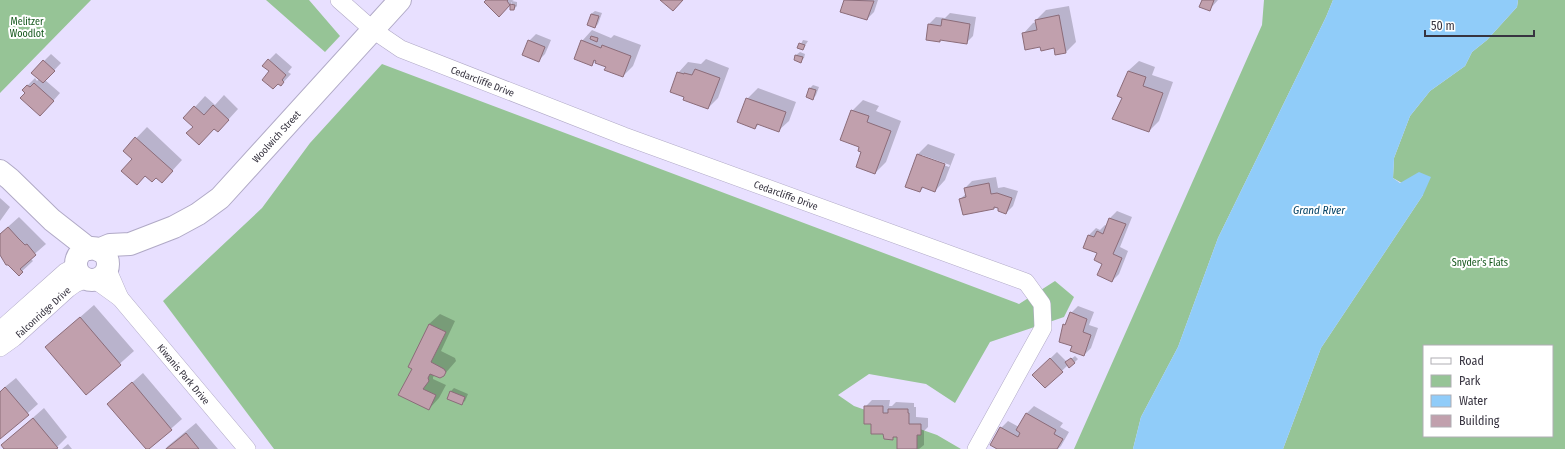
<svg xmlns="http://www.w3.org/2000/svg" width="1565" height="449" font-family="'Fira Sans Condensed',sans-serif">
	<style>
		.green { fill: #96c496; fill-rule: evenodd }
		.water { fill: #90ccf9 }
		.shadow { fill: #0003; fill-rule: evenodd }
		.building { fill: #c1a0ad; stroke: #8b6c79 }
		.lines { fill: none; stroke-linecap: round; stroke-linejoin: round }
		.street-casing { stroke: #b0a9c6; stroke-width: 18 }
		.secondary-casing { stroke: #b0a9c6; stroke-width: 24 }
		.street { stroke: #fff; stroke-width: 17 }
		.secondary { stroke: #fff; stroke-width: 22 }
		.labels { text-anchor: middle; stroke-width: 4; stroke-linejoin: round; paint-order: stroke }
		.park-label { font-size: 10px; fill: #13561a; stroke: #fff }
		.street-label { font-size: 10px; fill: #373440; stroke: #fff }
		.water-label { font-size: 11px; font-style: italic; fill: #024266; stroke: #fff }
	</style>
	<rect width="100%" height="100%" fill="#e8e0ff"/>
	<path class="green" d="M0,0H91L0,93Z
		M266,0H309L340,36L325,52Z
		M1264,0H1333L1326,17L1218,238L1178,347L1141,417L1133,449H1074L1262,25Z
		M1518,0H1565V449H1283L1321,348L1423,195L1393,178L1394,158L1410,116L1430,91L1465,66L1472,52L1487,40L1517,7ZM1424,346H1552V436H1424Z
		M382,64L1019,304L1055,281L1074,297L1064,317L990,342L955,403L926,384L869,374L838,395L854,406L937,435L961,449H274L163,301L262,208L310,143Z"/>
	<path class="water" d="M1333,0H1518L1517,7L1487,40L1472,52L1465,66L1430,91L1410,116L1394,158L1393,178L1400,183L1419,172L1431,177L1423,195L1321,348L1283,449H1133L1141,417L1178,347L1218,238L1326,17Z"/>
	<path class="shadow" d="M487,0H514L512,1L517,2V6L514,9H511L512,2L499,16Z
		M845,0H878L874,12L867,19L842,11Z
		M1203,0H1218L1209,10Z
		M1069,6L1076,42L1066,52L1055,47L1041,46L1023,34L1033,23L1036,22V20L1046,10Z
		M595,11L602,13L598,24L595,27L591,14Z
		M950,13L976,17L973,36L966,43L941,39L939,41L927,39L929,24L936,17L945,18Z
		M592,30L611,38L614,35L641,45L633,66L623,76L607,67L598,58L592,65L582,41Z
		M536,34L551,40L545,54L538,61L529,41Z
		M803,40L808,41L803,49L799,48Z
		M800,52L805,54L804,58L801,61L795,60L796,55Z
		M276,53L292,67L288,72L291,74L281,85L270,71L269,60Z
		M51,54L61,63L45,80L60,93L47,108L23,90L35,78L37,81L39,79L44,61Z
		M706,59L729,68L718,98L708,108L678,73L688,62L701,64Z
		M1139,61L1155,67L1152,75L1173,82L1159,121L1149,131L1123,97L1119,95L1128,71Z
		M813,85L819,87L816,95L813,99L807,97L810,88Z
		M758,88L796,102L789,121L778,131L759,124L755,128L747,99Z
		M224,95L238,109L228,120L215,128L194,127L185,118L205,96L215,105Z
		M863,100L879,106L876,111L901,121L886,162L875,173L861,147L852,111Z
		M147,127L182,160L172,171L156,177L146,175L133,159L124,151Z
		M928,144L955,154L945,180L935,191L924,187L920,191L918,154ZM922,155L950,165L949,167L922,157Z
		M996,177L998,188L1004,187L1018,191L1013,206L1006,213L996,206L994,208L960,199L966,194L965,188L972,181Z
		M0,198L10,207L0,221Z
		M1117,211L1132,217L1120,247L1128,251L1119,274L1112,281L1098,252L1084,247L1089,235L1096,228L1100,230L1105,225L1107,226L1110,218Z
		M19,217L46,244L30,258L33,261L19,274L0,250V234Z
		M94,305L134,351L86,394L46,347Z
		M1078,306L1094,312L1089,325L1098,328L1091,348L1084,355L1073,346L1064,325L1067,322L1071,313Z
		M440,314L455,321L441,351L455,358L456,361L443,376L435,375L433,377V379L446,385L439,398L429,409L414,369L409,366L429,324Z
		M1057,352L1067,362L1075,356L1078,359L1074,363L1068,365L1045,387L1033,375Z
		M143,373L182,419L148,449L108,404Z
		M16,378L38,404L0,438V391Z
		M454,388L468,394L465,401L461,404L448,399L451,391Z
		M872,400H890L889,406H892L896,402L914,403V407H916V417L928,418V427L924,431V445L919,449H898V436H895L892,439L872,423L865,407Z
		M1034,406L1063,423L1060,427L1069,432L1061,446L1058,449H999L1001,428L1008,421L1019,427L1027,413Z
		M44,408L67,437L55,449H5L2,445Z
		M196,423L218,449H165L168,446Z
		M68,444L72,449H62Z"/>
	<path class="building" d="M486,0H508L507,1L510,5L499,17L484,2Z
		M660,0H683L673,11Z
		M844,0L874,1L867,20L840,12Z
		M1202,0H1214L1210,11L1199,7Z
		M510,4L515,5L514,10H510Z
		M591,14L599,16L595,28L587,25Z
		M1059,15L1066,53L1055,55L1054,48L1041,51L1040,47L1025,50L1022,33L1037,30L1035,20Z
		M942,19L970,24L967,44L940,40V42L926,40L928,24L941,26Z
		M591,36L598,38L597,42L590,39Z
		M528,40L545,47L539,62L522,55Z
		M581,40L601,48L602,45L631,56L623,77L604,70L606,67L595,63L596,61L594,60L592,66L574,59Z
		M799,43L805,45L803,50L797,48Z
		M795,55L803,57L801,63L794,60Z
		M268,59L286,75L282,80L284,82L281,86L278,84L273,89L262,80L269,71L262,66Z
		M43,60L55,71L43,83L31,73Z
		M695,69L720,78L708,109L683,100L684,97L670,92L677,72L684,74V73L692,75Z
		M1128,71L1146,77L1143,86L1163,93L1149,132L1112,119L1122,98L1117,96Z
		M34,83L54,101L40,116L20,98L25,93L22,90L27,85L30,87Z
		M809,88L816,90L813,100L806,97Z
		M746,98L786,112L779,132L757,124L755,129L737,122Z
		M213,105L229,120L218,132L214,129L199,145L186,133L193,127L183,118L194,106L204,115Z
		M851,110L869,116L867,122L891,131L875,174L856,167L861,152L858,151L859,147L840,140Z
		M135,137L173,171L162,183L156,178L152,182L145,176L137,185L121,171L132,159L123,151Z
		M917,154L945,164L935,192L922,187L920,192L905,187Z
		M989,183L991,194L997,193L1012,198L1006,214L998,211V208L994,207V209L963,215L959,199L966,197L964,188Z
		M1109,218L1126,224L1113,254L1122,258L1112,282L1097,275L1102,264L1094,260L1097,253L1083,248L1088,235L1094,237L1097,231L1103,234Z
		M8,227L18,238L25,245L27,244L36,255L20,269L23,272L19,276L8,265H6L0,255V234Z
		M1070,312L1087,319L1083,332L1091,335L1084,356L1070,351L1072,346L1059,342L1063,324L1065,325Z
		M80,317L121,365L86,395L45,347Z
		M429,324L446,332L431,362L444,369L446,372L444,376L440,378L430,374L428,378L429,381L423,389L436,395L429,410L398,395L412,369L408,367Z
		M1050,358L1063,372L1045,388L1032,375Z
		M1071,358L1075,363L1069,368L1065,362Z
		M132,382L172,430L149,449H146L107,404Z
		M5,387L29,415L0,439V392Z
		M450,391L465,397L462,405L447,399Z
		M864,406H883V413H888V409H908V413H909V424H921V435H917V449H897V437H893V440L884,439L883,434H871V424H864Z
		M1026,413L1056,430L1054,434L1063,439L1057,449H997L990,445L1000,427L1018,437L1020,433L1016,430Z
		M33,418L58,448L56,449H4L1,445Z
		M186,433L199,449H166Z"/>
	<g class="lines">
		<g class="street-casing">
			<g id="street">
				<path id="s1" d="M339,0L373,30L401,49L624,136L1026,282L1042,304L1043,328L976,449"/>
				<path d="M107,268L120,298"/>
				<path id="s2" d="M95,280L120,298L247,449"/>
				<path d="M0,330L65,272L76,266"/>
				<path id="s3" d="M0,348L14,338L68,289L75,284L87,279"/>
			</g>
		</g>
		<g class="secondary-casing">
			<g id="secondary">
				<path d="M0,171L10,179L52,220L89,249"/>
				<circle cx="92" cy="264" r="16"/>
				<path id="s4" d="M98,250L110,245L130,244L174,227L198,214L220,198L400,0"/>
			</g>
		</g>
		<use href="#street" class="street"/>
		<use href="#secondary" class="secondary"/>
	</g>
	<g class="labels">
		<g class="park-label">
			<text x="27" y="25">Melitzer<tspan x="27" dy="12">Woodlot</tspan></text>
			<text x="1480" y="266">Snyder's Flats</text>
		</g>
		<g class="street-label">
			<text dy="4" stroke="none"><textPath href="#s1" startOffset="167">Cedarcliffe Drive</textPath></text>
			<text dy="4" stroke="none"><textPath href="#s4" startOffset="218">Woolwich Street</textPath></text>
			<text dy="4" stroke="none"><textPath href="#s1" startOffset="491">Cedarcliffe Drive</textPath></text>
			<text dy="4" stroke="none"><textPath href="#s3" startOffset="56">Falconridge Drive</textPath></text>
			<text dy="4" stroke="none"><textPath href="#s2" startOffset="130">Kiwanis Park Drive</textPath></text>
		</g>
		<g class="water-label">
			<text x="1319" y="214">Grand River</text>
		</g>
	</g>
	<rect x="1423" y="345" width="130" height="92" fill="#ffffff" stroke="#afaeb3"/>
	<rect x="1431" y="358" width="20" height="6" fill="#ffffff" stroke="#afaeb3"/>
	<text x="1459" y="365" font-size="12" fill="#373440">Road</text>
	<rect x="1431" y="375" width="20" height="12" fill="#96c496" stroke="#afaeb3"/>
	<text x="1459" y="385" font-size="12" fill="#373440">Park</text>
	<rect x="1431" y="395" width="20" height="12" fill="#90ccf9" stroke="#afaeb3"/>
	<text x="1459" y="405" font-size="12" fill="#373440">Water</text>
	<rect x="1431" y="415" width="20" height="12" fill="#c1a0ad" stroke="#afaeb3"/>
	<text x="1459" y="425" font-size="12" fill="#373440">Building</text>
	<path d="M1425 30v6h109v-6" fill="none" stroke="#373440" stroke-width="2"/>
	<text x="1431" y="30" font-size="12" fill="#373440" stroke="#ffffff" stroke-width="3" paint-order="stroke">50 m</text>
</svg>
